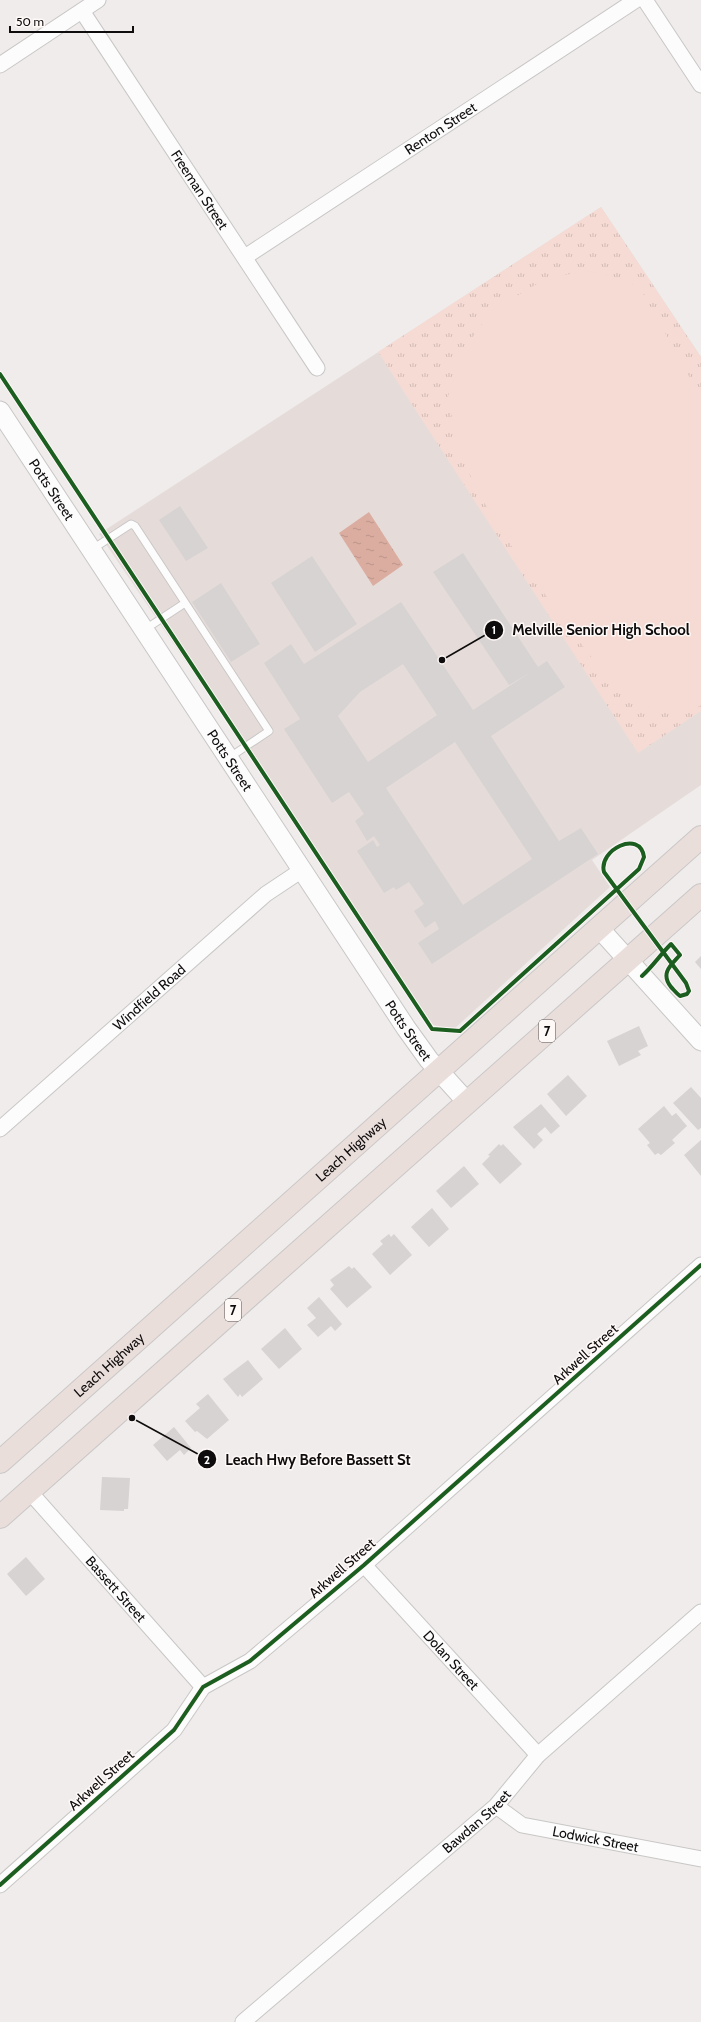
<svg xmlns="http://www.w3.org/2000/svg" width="701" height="2022" font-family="Cabin,sans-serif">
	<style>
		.built { fill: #e5dcda }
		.grass { fill: url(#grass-tufts) }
		.garden { fill: #f5dbd3 }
		.water { fill: url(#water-ripples) }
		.building { fill: #d6d3d2; fill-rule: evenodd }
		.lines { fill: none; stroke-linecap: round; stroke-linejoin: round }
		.service-casing { stroke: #c9c7c6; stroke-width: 9 }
		.minor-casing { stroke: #c9c7c6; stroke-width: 17 }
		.tertiary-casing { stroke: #c9c7c6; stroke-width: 21 }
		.trunk-casing { stroke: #c9c7c7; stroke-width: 24 }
		.service { stroke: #fdfcfc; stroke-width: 7 }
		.minor { stroke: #fdfcfc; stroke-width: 15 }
		.tertiary { stroke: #fdfcfc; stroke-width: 19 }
		.trunk { stroke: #eadedb; stroke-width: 22 }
		.cycleway-casing { stroke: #fef8f7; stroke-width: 6 }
		.cycleway { stroke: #1b5e20; stroke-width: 4 }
		.labels { text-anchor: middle; stroke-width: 3; stroke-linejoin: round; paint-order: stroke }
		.shield { fill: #fef8f7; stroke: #565352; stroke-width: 1 }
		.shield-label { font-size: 13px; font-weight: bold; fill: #0e0c0c }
		.street-label { font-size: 14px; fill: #0e0c0c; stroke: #fef8f7 }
		.leader { fill: none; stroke: #0e0c0c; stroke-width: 1.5 }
		.callout-dot { fill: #0e0c0c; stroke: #fef8f7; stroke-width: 1.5 }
		.mark-label { font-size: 12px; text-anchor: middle; font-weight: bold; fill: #fff }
		.callout-label { font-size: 15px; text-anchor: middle; font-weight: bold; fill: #0e0c0c; stroke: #fef8f7; stroke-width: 3; stroke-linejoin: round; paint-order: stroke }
	</style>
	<defs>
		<pattern id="grass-tufts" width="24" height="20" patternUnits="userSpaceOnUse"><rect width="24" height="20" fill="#f5dbd3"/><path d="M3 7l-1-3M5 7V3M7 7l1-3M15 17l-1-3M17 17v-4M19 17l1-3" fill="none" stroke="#d1bbb4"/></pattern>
		<pattern id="water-ripples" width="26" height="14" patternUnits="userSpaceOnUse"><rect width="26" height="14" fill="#dbada0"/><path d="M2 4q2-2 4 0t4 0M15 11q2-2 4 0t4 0" fill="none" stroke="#bb9489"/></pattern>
	</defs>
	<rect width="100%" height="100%" fill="#efeceb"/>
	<path class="built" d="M601,207L701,357V785L592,860L610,887L454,1029L433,1025L99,534Z"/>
	<path class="grass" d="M601,207L701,357V711L638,753L378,352Z"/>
	<path class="garden" d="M587,271L624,279L641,290L701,398V705L694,709L655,711L605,676L522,563L477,491L457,445L448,397L460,354L486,319L510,300L547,278Z"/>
	<path class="water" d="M369,512L403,565L373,586L339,533Z"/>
	<path class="building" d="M180,506L208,548L186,561L159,520Z
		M463,553L538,667L547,661L565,687L491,736L559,841L581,828L598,854L432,964L418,943L439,929L435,921L425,928L414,911L424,904L409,882L396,890L394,887L384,893L357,851L373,840L377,847L380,845L374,836L367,841L355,821L364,814L349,792L332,803L284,729L300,719L264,663L291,644L304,664L401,602L473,710L531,672L509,685L433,572ZM403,664L437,715L368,762L338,716L360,692ZM455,742L532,859L463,905L386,788Z
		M312,556L357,624L315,652L271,583Z
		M221,583L260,644L231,662L192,602Z
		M701,956V969L695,962Z
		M639,1026L648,1046L638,1051L641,1055L619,1066L607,1041Z
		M568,1075L587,1096L566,1116L547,1094Z
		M691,1087L701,1098V1128L698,1130L673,1103Z
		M541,1104L560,1126L551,1134L545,1127L537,1134L543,1140L534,1149L513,1127Z
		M664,1106L672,1116L676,1113L687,1126L672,1140L675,1143L661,1155L658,1153L655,1155L647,1145L650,1143L638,1129Z
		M701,1140V1176L684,1155Z
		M499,1144L501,1146L503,1144L522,1164L500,1184L482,1164L490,1156L488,1155Z
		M464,1166L479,1184L451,1208L436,1191Z
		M432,1208L449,1229L429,1247L411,1227Z
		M389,1234L391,1237L394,1234L412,1255L390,1275L372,1254L383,1244L380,1241Z
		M349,1266L352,1269L354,1267L372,1287L347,1308L330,1289L334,1285L330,1280Z
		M319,1297L342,1324L335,1331L331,1326L318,1337L307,1325L316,1318L307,1308Z
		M285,1328L302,1349L279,1369L261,1349Z
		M248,1360L263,1379L242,1397L240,1394L238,1397L223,1379Z
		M208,1394L229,1420L207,1439L197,1431L195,1432L185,1421L200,1408L196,1404Z
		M174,1427L191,1448L184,1455L180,1450L167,1461L153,1445Z
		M102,1477L130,1478L128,1509H124V1511L100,1510Z
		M26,1557L45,1579L26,1596L7,1574Z"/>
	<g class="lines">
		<g class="service-casing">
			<path id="service" d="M91,550L131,524L135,526L269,731L230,757
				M144,630L185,603"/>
		</g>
		<g class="minor-casing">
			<g id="minor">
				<path d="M645,0L701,85"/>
				<path id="s1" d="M82,11L317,368"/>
				<path d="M0,65L98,0"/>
				<path id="s2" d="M245,257L636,0"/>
				<path id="s3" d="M0,1129L266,894L302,870"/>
				<path id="s4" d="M29,1491L203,1687"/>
				<path id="s5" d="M364,1565L538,1755"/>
				<path id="s6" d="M496,1806L522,1825L701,1859"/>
				<path d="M0,1885L174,1730L203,1687L250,1661L364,1565L701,1265"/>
				<path id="s7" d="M243,2022L496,1806L538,1755L701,1612"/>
			</g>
		</g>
		<g class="tertiary-casing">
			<g id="tertiary">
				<path id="s8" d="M0,411L406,1028L429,1060L467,1102"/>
				<path d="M599,928L701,1041"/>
			</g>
		</g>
		<g class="trunk-casing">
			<g id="trunk">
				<path id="s9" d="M0,1462L701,837"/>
				<path d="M0,1517L701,895"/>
			</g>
		</g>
		<use href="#service" class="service"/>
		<use href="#minor" class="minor"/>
		<use href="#tertiary" class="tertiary"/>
		<use href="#trunk" class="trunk"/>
		<g class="cycleway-casing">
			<path id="cycleway" d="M0,374L432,1029L460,1031L639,869L644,857C640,829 598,850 604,872L686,983L689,991L687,994L680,996C676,993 674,990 671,987C660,973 671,965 680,955L671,944C660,955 653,966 642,976
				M0,1885L174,1730L203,1687L250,1661L364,1565L701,1265"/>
		</g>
		<use href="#cycleway" class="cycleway"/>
	</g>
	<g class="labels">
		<g class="shield">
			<rect x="539" y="1020" width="16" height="22" rx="3"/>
			<rect x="225" y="1299" width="16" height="22" rx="3"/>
		</g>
		<g class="shield-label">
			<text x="547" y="1036">7</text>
			<text x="233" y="1315">7</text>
		</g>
		<g class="street-label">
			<text dy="5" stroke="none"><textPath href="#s2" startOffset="234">Renton Street</textPath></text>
			<text dy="5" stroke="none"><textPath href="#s1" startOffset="214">Freeman Street</textPath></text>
			<text dy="5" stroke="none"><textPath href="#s8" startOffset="94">Potts Street</textPath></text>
			<text dy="5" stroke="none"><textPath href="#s8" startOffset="418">Potts Street</textPath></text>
			<text dy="5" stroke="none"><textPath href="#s3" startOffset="199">Windfield Road</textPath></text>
			<text dy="5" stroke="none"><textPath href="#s8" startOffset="742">Potts Street</textPath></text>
			<text dy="5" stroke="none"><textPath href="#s9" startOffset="470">Leach Highway</textPath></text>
			<text transform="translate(585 1354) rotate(-42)" y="5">Arkwell Street</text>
			<text dy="5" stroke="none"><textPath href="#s9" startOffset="146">Leach Highway</textPath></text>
			<text transform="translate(342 1568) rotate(-41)" y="5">Arkwell Street</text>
			<text dy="5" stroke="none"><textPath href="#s4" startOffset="131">Bassett Street</textPath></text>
			<text dy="5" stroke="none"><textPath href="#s5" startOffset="129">Dolan Street</textPath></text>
			<text transform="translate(101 1780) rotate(-42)" y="5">Arkwell Street</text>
			<text dy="5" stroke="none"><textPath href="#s7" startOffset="308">Bawdan Street</textPath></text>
			<text dy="5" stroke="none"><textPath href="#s6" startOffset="107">Lodwick Street</textPath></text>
		</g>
	</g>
	<path class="leader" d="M442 660L494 630M132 1418L207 1459"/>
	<g class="callout-dot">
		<circle cx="442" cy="660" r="4"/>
		<circle cx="132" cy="1418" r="4"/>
		<circle cx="494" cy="630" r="10"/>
		<circle cx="207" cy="1459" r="10"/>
	</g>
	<g class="mark-label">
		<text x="494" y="634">1</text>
		<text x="207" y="1464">2</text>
	</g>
	<g class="callout-label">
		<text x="601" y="635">Melville Senior High School</text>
		<text x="318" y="1465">Leach Hwy Before Bassett St</text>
	</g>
	<path d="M10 26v6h123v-6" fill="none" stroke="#0e0c0c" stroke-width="2"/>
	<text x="16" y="26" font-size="12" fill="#0e0c0c" stroke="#fef8f7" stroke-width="3" paint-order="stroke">50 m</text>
</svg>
